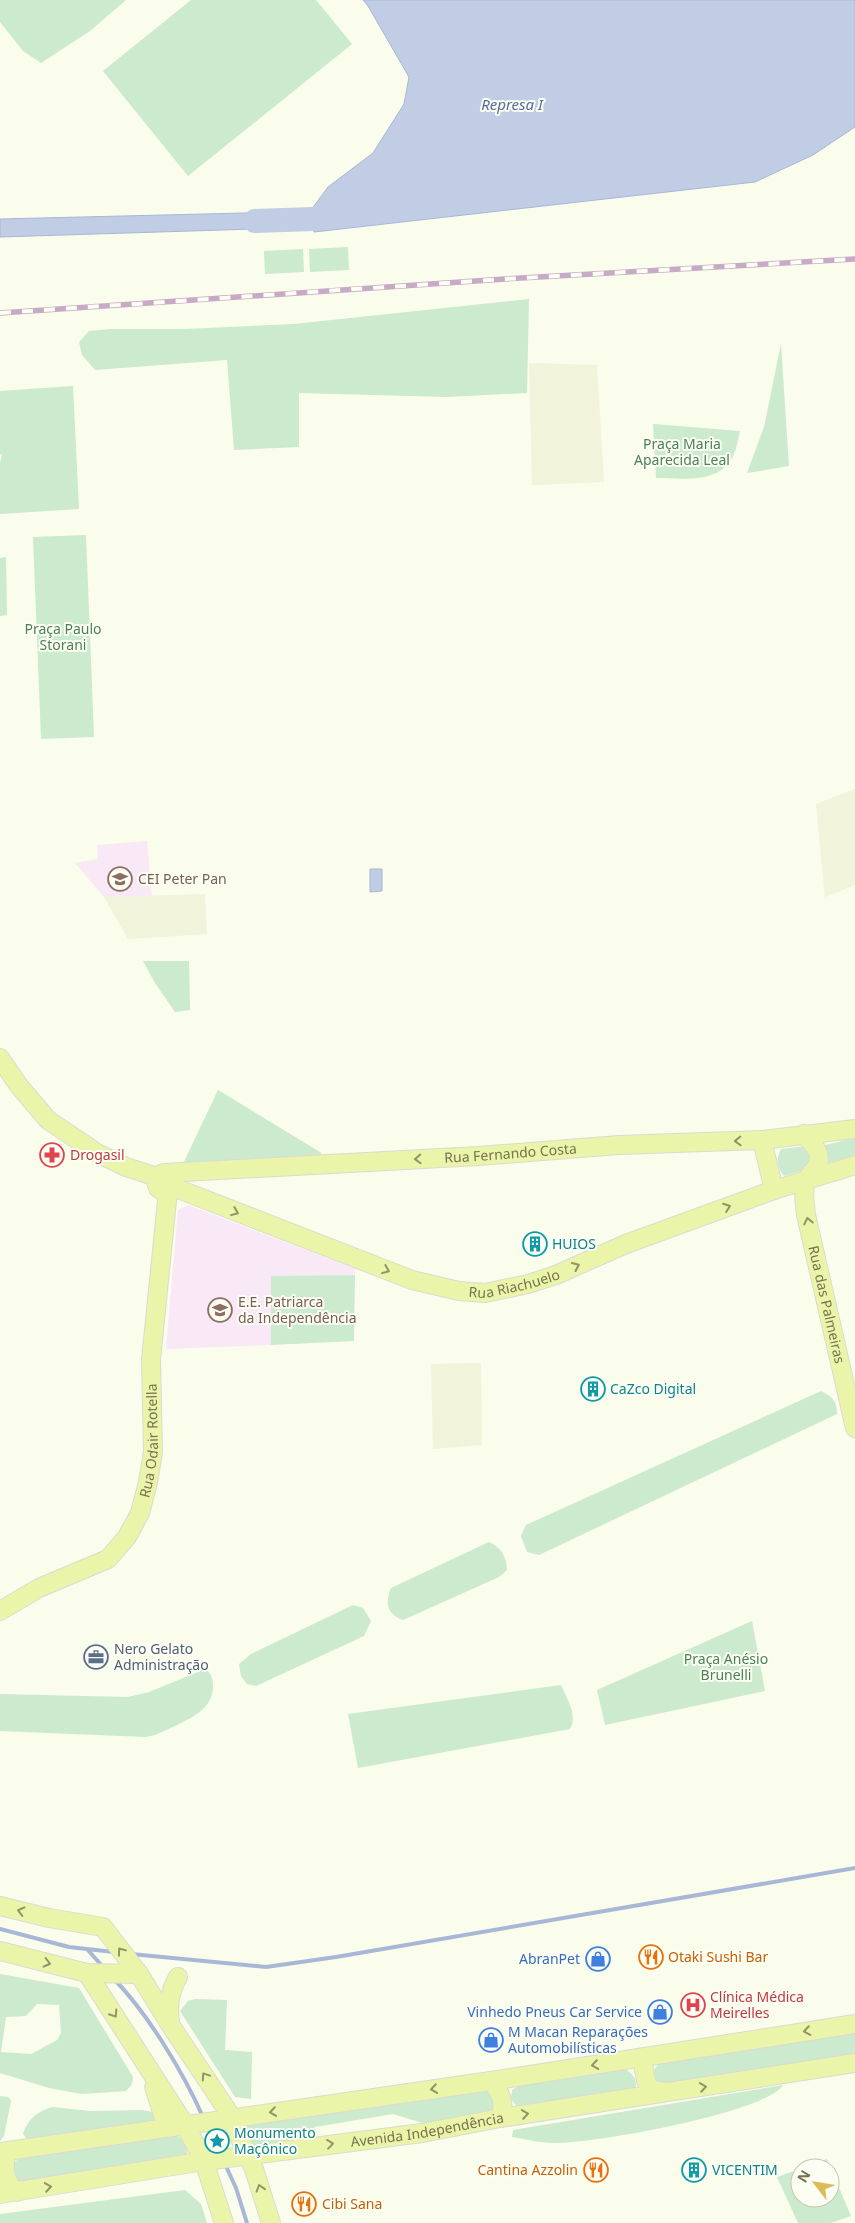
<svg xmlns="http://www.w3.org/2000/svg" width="855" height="2223" font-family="'Noto Sans',sans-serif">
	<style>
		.residential { fill: #f1f3db }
		.education { fill: #f9e8f6 }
		.green { fill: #cbeace; fill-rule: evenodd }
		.water { fill: #c1cde5; stroke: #a8b7d6 }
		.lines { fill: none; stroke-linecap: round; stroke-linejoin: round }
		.stream { stroke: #a8b7d6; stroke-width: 4 }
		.river { stroke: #c1cde5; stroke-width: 24 }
		.major-casing { stroke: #dcdad2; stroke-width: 20 }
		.major { stroke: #eaf5aa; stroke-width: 18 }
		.rail-casing { stroke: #c7aac5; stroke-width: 5.5 }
		.rail { stroke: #fdfef3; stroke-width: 4; stroke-dasharray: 11; stroke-linecap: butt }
		.oneway { stroke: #949366 }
		.labels { text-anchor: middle; stroke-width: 4; stroke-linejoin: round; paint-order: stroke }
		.park-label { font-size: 14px; fill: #4b8157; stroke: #fdfef3 }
		.education-label { font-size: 14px; fill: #785e54; stroke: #fdfef3; text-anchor: start }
		.street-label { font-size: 14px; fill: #777250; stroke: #fdfef3 }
		.health-label { font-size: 14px; fill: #be3a42; stroke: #fdfef3; text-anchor: start }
		.culture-label { font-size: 14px; fill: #0d838f; stroke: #fdfef3; text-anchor: start }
		.service-label { font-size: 14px; fill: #4e5e75; stroke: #fdfef3; text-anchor: start }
		.food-label { font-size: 14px; fill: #c56008; stroke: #fdfef3; text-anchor: start }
		.shop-label { font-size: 14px; fill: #366cbe; stroke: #fdfef3; text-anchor: end }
		.water-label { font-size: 15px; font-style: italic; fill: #546b9d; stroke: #fdfef3 }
	</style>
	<rect width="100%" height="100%" fill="#fafcec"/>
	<path class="residential" d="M529,363L597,365L604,482L532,485Z
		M855,789V885L825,897L816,804Z
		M205,894L207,934L128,939L104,897Z
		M481,1363L482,1445L433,1449L431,1364Z"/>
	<path class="education" d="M147,841L152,896L104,897L75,863L98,859L97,845Z
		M188,1205L355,1269V1275L271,1276V1345L166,1349L178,1210Z"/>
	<path class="green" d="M0,0H126L90,31L41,63L23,51L0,22Z
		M191,0H316L352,44L188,176L103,71Z
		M348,247L349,270L310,272L309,249Z
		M303,249L304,272L265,274L264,251Z
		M529,299L527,393L447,397L299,393V447L234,450L227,360L95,370L82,355L79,342L89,331L110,329H185L294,324Z
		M781,344L789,466L747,473L764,427Z
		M73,386L79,509L0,514V463L2,455L0,454V391Z
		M653,424L740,431C738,438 737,447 734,454C720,485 684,478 656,478Z
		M86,535L94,737L41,739L33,537Z
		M6,557L7,615L0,616V558Z
		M143,961H189L190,1010L175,1012L155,983Z
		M218,1090L320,1152L324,1157L182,1166Z
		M855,1138V1155L824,1164L821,1146Z
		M807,1146L812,1150L811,1168L784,1176C777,1167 776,1159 781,1149Z
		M355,1275L354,1341L271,1345V1276Z
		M821,1391C833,1397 837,1401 837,1414L539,1555L527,1552L521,1536L526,1525Z
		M489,1542C502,1548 506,1556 507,1570L499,1577L403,1620C387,1614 385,1603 391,1588Z
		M353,1605L363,1608L371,1621L364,1636L256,1686L247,1684L241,1676L239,1664L251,1654Z
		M752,1621L765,1691L605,1725L597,1690Z
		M203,1670H207C217,1680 214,1699 203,1709C193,1719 168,1729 155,1735L146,1737L0,1731V1694L128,1697L149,1692Z
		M561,1685C567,1699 578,1715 570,1729L358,1768L348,1714Z
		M0,1974L79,1988L133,2077L132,2084L126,2091L82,2094L49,2088L0,2073ZM37,2004L59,2005L61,2033L57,2040L31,2054L1,2052L6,2017L26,2016Z
		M195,1999L227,2000L225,2050L252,2052L251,2099L235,2097L180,2011L188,2001Z
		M855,2032V2059L656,2085L652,2072L660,2062Z
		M624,2069C632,2073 636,2077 636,2086L632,2091L518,2108L511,2099L512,2090L520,2085Z
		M783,2085C766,2113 590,2144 554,2143C540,2143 525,2139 512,2137L513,2130Z
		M484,2090C495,2093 494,2100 494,2110L490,2114L426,2124L393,2114L315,2127L306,2142L252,2147L245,2129L249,2123Z
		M0,2096L8,2097L11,2101L4,2136L0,2141Z
		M52,2107L91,2111L142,2110L158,2113L156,2121L29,2142L23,2134C27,2120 38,2111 52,2107Z
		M205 2140a12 12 0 1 1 24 0a12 12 0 1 1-24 0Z
		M173,2134C184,2138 188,2146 187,2157L18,2184L10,2167L18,2159Z
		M827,2159L851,2216L831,2223H798L777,2177L800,2169V2198H830V2168H802Z
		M185,2190L201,2204L207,2223H0V2214Z"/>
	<path class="water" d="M363,0H855V127L813,155L755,182L314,232L311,210L328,187L373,153L404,104L409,77L368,6Z
		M285,212L286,228L0,237V219Z
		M370,869H382V891L370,892Z"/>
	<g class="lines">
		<path class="stream" d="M0,1929L69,1947L114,1952
			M87,1949L104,1968
			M131,1954L266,1967L336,1957L855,1868
			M114,1979C148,2014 183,2072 203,2117
			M207,2126L220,2154
			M224,2162L236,2188L247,2223"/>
		<path class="river" d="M255,221L313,219"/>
		<g class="major-casing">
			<g id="major">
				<path d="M0,1058L19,1086L48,1120L97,1153L126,1167L157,1177"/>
				<path id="s1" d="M804,1134C809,1141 815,1144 818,1153C823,1167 808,1172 805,1184C803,1195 805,1205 806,1215L855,1428"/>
				<path d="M762,1140L774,1190"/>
				<path id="s2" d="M167,1173L172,1176L174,1185L170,1191L164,1192L158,1188L156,1181L159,1175L164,1173L478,1156L619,1145L762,1140L855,1129"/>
				<path id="s3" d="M173,1187L412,1280L459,1291L485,1293L528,1284L556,1275L626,1244L774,1190L855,1165"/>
				<path id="s4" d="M0,1611L39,1588L108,1559L127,1537L140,1513L148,1482L153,1452L151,1360L168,1191"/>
				<path d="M0,1906L49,1918L103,1927L139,1974L171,2026L227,2110L254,2169L271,2223"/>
				<path d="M0,1951L87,1973L139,1974"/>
				<path d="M87,1973L185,2125L204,2161L224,2223"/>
				<path d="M170,2023C168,2005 169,1993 178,1977"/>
				<path d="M642,2058L646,2081L651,2090L667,2092"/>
				<path d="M491,2081C501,2092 506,2103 500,2118"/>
				<path d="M154,2087L167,2127"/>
				<path d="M7,2151C3,2168 3,2180 17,2192"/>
				<path d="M0,2152L491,2081L855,2024"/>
				<path id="s5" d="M0,2194L204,2161L422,2133L500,2118L855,2063"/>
			</g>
		</g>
		<use href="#major" class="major"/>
		<g class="rail-casing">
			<path id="rail" d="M0,313L505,279L855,259"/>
		</g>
		<use href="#rail" class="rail"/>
	</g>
	<defs><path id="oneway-chevron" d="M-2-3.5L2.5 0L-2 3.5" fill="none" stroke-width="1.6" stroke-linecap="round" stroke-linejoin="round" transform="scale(1.25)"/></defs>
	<g class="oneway">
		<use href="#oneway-chevron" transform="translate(738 1141) rotate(178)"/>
		<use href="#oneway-chevron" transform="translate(418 1159) rotate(177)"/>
		<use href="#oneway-chevron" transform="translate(727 1207) rotate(-20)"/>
		<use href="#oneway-chevron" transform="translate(235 1212) rotate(22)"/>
		<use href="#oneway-chevron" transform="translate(808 1221) rotate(-102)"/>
		<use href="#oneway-chevron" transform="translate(576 1266) rotate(-24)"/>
		<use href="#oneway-chevron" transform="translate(386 1270) rotate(22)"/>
		<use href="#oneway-chevron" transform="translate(21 1911) rotate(-166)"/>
		<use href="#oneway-chevron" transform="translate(121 1951) rotate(-127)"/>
		<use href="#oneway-chevron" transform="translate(47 1963) rotate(14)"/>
		<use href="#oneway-chevron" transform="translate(114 2014) rotate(57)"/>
		<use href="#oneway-chevron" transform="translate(807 2031) rotate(171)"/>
		<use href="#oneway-chevron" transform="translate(595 2065) rotate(171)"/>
		<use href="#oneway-chevron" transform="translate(205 2076) rotate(-124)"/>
		<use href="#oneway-chevron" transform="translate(703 2087) rotate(-9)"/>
		<use href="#oneway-chevron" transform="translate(434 2089) rotate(172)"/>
		<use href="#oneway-chevron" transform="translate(273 2112) rotate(172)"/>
		<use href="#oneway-chevron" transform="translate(525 2114) rotate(-9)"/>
		<use href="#oneway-chevron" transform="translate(330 2144) rotate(-7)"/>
		<use href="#oneway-chevron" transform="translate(48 2187) rotate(-9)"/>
		<use href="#oneway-chevron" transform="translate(260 2188) rotate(-107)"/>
	</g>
	<defs>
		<g id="school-ring" transform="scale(1.25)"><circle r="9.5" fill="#fdfef3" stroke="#8d6e63" stroke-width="1.5"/><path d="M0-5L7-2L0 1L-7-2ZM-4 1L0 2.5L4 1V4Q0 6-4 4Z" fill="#8d6e63"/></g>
		<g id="pharmacy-ring" transform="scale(1.25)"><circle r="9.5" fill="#fdfef3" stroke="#e0444e" stroke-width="1.5"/><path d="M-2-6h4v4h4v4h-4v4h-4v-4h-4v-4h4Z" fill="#e0444e"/></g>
		<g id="building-ring" transform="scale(1.25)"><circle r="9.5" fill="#fdfef3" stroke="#0f9aa8" stroke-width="1.5"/><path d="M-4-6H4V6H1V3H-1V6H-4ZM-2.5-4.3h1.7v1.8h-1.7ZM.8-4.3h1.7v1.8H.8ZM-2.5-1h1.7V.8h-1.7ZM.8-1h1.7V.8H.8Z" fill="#0f9aa8"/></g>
		<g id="office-ring" transform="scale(1.25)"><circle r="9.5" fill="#fdfef3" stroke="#5c6f8a" stroke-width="1.5"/><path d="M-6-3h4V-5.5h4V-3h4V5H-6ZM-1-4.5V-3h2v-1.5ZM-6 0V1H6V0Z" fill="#5c6f8a"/></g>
		<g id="restaurant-ring" transform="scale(1.25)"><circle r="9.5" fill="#fdfef3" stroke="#e8710a" stroke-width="1.5"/><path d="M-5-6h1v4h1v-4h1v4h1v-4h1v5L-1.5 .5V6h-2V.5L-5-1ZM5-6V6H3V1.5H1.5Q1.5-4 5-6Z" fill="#e8710a"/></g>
		<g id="shop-ring" transform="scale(1.25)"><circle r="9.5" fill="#fdfef3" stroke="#3f7fe0" stroke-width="1.5"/><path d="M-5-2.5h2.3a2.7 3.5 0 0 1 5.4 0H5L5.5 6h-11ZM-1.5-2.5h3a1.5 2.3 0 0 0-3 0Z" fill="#3f7fe0"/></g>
		<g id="hospital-ring" transform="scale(1.25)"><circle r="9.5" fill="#fdfef3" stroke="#e0444e" stroke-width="1.5"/><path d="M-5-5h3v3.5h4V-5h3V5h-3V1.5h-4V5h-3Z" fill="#e0444e"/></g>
		<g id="sight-ring" transform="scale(1.25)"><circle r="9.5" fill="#fdfef3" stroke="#0f9aa8" stroke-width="1.5"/><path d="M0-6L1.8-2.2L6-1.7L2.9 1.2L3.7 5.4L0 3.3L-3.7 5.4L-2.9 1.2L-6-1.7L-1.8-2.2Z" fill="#0f9aa8"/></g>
	</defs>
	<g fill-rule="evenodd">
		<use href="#school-ring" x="120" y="879"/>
		<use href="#pharmacy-ring" x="52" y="1155"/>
		<use href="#building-ring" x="535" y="1244"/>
		<use href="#school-ring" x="220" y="1310"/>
		<use href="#building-ring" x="593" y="1389"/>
		<use href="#office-ring" x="96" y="1657"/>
		<use href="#restaurant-ring" x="651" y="1957"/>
		<use href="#shop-ring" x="598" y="1959"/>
		<use href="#hospital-ring" x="693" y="2005"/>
		<use href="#shop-ring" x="660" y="2012"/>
		<use href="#shop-ring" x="491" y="2040"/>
		<use href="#sight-ring" x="217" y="2141"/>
		<use href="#restaurant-ring" x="596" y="2170"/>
		<use href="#building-ring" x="694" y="2170"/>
		<use href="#restaurant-ring" x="304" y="2204"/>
	</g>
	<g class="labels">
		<g class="park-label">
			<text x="682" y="449">Praça Maria<tspan x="682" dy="16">Aparecida Leal</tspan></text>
			<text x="63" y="634">Praça Paulo<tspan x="63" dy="16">Storani</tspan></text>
			<text x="726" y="1664">Praça Anésio<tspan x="726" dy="16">Brunelli</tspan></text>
		</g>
		<g class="education-label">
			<text x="138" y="884">CEI Peter Pan</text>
			<text x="238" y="1307">E.E. Patriarca<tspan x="238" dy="16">da Independência</tspan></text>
		</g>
		<g class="street-label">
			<text dy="5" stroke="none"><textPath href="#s2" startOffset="402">Rua Fernando Costa</textPath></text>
			<text dy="5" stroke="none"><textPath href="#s3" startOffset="361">Rua Riachuelo</textPath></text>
			<text dy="5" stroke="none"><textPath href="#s1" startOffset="182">Rua das Palmeiras</textPath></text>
			<text dy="5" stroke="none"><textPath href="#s4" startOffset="250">Rua Odair Rotella</textPath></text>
			<text dy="5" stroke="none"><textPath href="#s5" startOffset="432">Avenida Independência</textPath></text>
		</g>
		<g class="health-label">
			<text x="70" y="1160">Drogasil</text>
			<text x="710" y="2002">Clínica Médica<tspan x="710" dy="16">Meirelles</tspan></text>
		</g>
		<g class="culture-label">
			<text x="552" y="1249">HUIOS</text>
			<text x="610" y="1394">CaZco Digital</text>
			<text x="234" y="2138">Monumento<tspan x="234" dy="16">Maçônico</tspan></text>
			<text x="712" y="2175">VICENTIM</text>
		</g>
		<g class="service-label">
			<text x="114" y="1654">Nero Gelato<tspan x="114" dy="16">Administração</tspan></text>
		</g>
		<g class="food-label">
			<text x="668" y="1962">Otaki Sushi Bar</text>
			<text x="578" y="2175" text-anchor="end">Cantina Azzolin</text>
			<text x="322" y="2209">Cibi Sana</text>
		</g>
		<g class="shop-label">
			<text x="580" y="1964">AbranPet</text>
			<text x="642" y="2017">Vinhedo Pneus Car Service</text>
			<text x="508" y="2037" text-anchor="start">M Macan Reparações<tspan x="508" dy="16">Automobilísticas</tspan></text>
		</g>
		<g class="water-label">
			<text x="512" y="110">Represa I</text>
		</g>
	</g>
	<g transform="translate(815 2183) rotate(301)"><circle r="24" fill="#fdfef3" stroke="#c7c6b2"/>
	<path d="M0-4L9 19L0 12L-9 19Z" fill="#ddbb5a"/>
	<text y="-8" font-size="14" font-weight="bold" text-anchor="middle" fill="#777250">N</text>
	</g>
</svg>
